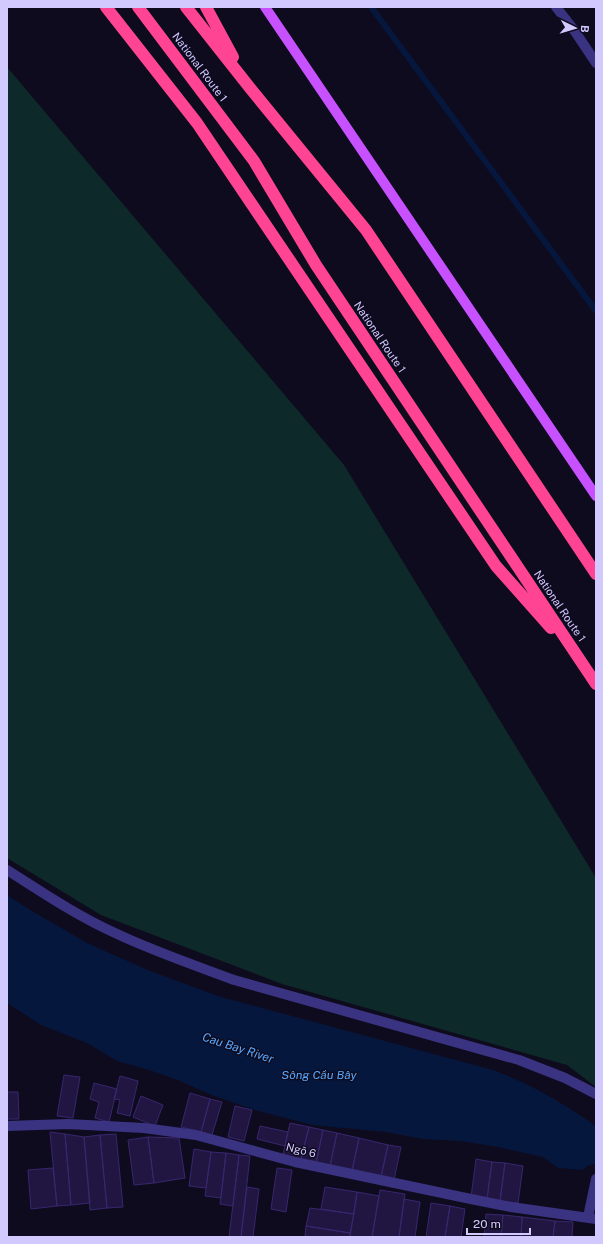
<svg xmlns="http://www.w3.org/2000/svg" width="603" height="1244" font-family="'Public Sans',sans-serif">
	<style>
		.green { fill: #0e2929 }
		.water { fill: #06173d }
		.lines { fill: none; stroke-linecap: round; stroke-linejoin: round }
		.stream { stroke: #06173d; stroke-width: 6 }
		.building { fill: #211641; stroke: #38266f }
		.minor { stroke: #3a3381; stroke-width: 10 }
		.major { stroke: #c750ff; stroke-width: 10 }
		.highway { stroke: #ff4494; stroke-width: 12 }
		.labels { text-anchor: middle; stroke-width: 3; stroke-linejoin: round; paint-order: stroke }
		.street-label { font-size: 11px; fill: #d2c9ff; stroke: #0f0b1f }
		.water-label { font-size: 12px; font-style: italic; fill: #57a8ff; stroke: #0f0b1f }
	</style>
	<rect width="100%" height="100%" fill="#0f0b1f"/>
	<path class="green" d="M7,67L344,465L596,878V1087L567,1065L282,984L101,915L7,858Z"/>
	<path class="water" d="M7,895L32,911L87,943L150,971L221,997L493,1070C530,1084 562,1102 594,1125L596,1127V1164L587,1166L583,1170L558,1168L543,1157L498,1147L461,1141L423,1139L386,1132L312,1125L255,1110L209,1094L178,1080L149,1070L117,1061L87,1043L41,1025L7,1003Z"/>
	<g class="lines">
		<path class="stream" d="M371,7L596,311"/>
	</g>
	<path class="building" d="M64,1075L80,1077L73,1118L57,1116Z
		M120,1076L138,1081L130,1116L117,1113L120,1100L114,1099Z
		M94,1083L117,1089L109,1122L95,1118L99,1102L90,1099Z
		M7,1092H18L19,1119H7Z
		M190,1093L210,1099L201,1132L181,1127Z
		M141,1096L163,1105L155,1126L133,1117Z
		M210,1099L222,1102L212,1135L201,1132Z
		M235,1106L252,1110L244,1141L228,1137Z
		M290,1123L309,1127L301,1159L283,1155Z
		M260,1126L288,1132L285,1146L257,1139Z
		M309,1127L323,1130L316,1163L301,1159Z
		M323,1130L337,1133L330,1166L316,1163Z
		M50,1132L65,1134L71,1205L57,1206Z
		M337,1133L359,1138L352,1171L330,1166Z
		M65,1134L84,1137L90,1203L71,1205Z
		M116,1134L123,1207L107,1208L100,1135Z
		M100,1135L107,1208L90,1210L84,1137Z
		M148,1137L179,1138L185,1178L154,1183Z
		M148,1137L154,1183L134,1185L128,1140Z
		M359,1138L388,1145L381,1177L352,1171Z
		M388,1145L401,1147L394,1180L381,1177Z
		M194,1149L211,1152L206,1188L189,1186Z
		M211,1152L226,1153L221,1198L205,1196Z
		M226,1153L239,1155L233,1206L220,1204Z
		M239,1155L250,1156L241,1237H229Z
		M476,1159L492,1162L487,1199L471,1197Z
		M492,1162L505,1163L500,1201L487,1199Z
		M505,1163L523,1166L518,1203L500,1201Z
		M53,1168L57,1206L31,1209L28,1170Z
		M277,1168L292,1170L286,1212L271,1209Z
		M247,1187L259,1189L253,1237H241Z
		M325,1187L357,1192L354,1214L321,1209Z
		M380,1190L405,1194L399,1237H372Z
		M357,1192L379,1196L372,1237H350Z
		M404,1199L420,1202L415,1237H399Z
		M431,1203L450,1206L445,1237H426Z
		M450,1206L465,1209L461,1237H445Z
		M310,1208L354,1214L350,1233L306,1226Z
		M486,1214L503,1215L501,1237H484Z
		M503,1215L522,1217L521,1237H501Z
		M522,1217L555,1221L553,1237H521Z
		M555,1221L573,1222L572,1237H553Z
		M306,1226L350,1233V1237H314L305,1236Z"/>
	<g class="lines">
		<path class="minor" d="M556,7L574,30L596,63
			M7,870C42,892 77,916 115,933C153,951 194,965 234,980L519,1060L565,1078L596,1094
			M7,1126L68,1124L144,1128L196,1135L295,1162L466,1198L511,1207L596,1219
			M588,1217L596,1179"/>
		<path class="major" d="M265,7L596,496"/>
		<path class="highway" d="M106,7L197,123L496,566L551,628
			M138,7L254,161L316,265L596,684
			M186,7L250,88L366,230L596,574
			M206,7L233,57"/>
	</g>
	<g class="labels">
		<g class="street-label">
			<text transform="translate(200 67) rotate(53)" y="4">National Route 1</text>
			<text transform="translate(380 337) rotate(56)" y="4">National Route 1</text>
			<text transform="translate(560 606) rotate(56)" y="4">National Route 1</text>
			<text transform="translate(301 1150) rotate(14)" y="4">Ngõ 6</text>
		</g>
		<g class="water-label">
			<text transform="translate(238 1048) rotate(18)" y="4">Cau Bay River</text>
			<text x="319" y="1079">Sông Cầu Bây</text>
		</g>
	</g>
	<rect width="603" height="1244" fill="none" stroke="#d2c9ff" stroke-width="16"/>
	<g transform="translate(575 28) rotate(95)" stroke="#0f0b1f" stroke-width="3" paint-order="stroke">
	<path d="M0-3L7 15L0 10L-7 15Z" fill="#d2c9ff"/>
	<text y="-6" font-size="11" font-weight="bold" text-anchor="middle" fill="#d2c9ff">B</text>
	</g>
	<path d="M467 1228v6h63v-6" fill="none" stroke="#d2c9ff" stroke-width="2"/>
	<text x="473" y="1228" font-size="12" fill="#d2c9ff" stroke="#0f0b1f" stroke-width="3" paint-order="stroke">20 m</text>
</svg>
